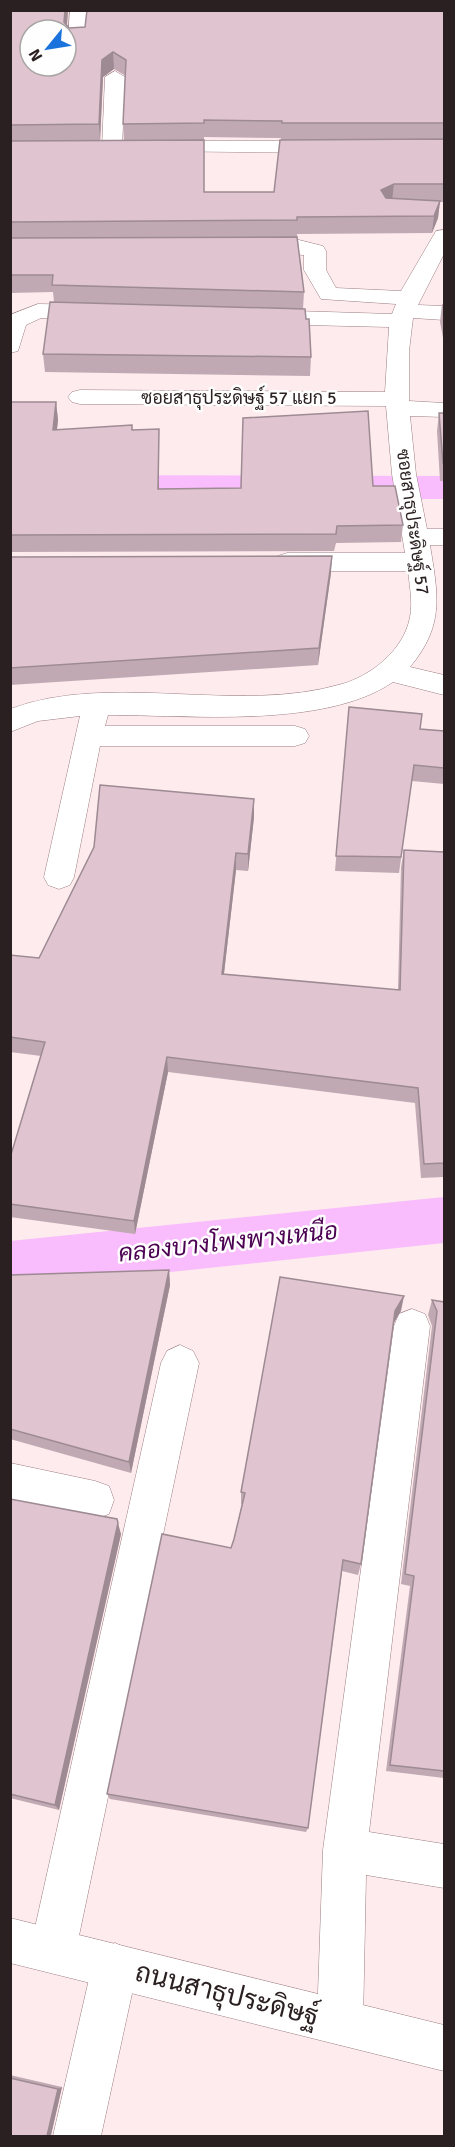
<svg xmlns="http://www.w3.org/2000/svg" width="455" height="2147" font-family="Signika,Sarabun,sans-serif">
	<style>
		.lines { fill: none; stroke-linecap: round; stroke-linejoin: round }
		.canal { fill: #f9bcfc; fill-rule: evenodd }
		.minor-casing { stroke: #9b7e82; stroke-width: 1 }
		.major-casing { stroke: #9b7e82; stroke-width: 1 }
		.minor { fill: #fff; fill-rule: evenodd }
		.major { fill: #fff; fill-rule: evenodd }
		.wall { fill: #c1a9b4; fill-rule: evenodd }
		.shaded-wall { fill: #9d8a92 }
		.building { fill: #e0c5d1; stroke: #9d8a92; stroke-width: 1.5; fill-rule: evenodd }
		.labels { text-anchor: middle; stroke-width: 5; stroke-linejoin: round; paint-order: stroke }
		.far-street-label { font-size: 18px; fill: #2a1f21; stroke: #fdfefd }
		.water-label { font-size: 24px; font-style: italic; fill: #4d0153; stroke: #fdfefd }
		.near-street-label { font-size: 27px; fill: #2a1f21; stroke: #fdfefd }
	</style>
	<rect width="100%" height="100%" fill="#feebed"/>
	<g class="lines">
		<path class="canal" d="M10,475L444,476V499H10Z
			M444,1197V1243L10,1289V1241Z"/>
		<g class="minor-casing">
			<path id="minor" d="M70,10H88L86,39L84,43H70L68,39Z
				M115,71L125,77L122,148L119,152H105L102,148L105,77Z
				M158,141H323L330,143L333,147L330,151L323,153L151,151L148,147L151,143Z
				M444,230V254L418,305L444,306V320L413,318L409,351V401L444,403V417L410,416L416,474L427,529H444V545H430C438,595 445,625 410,667L444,675V695L393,682C324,729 189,715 108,715L105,726H295L305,729L309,736L305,743L295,746H100L74,877L70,885L59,889L48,885L44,877L80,716L38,721L10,732V709C112,671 237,715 342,684C370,676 399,653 408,625C414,607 410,589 408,571H287L278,568L274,562L278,556L287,553H405L392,474L386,406L80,404L72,402L68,397L72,392L80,390L385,392L389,327L263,324L255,322L252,317L255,312L263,310L392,314L396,304L321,299L304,270V255L255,252L247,251L244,246L247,241L255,240H299L323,246L326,251V270L336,288L401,291L436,231Z
				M38,304L94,305L102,307L105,312L102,317L94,319L41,318L26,325L18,351L10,353V315Z
				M412,1309L425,1314L430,1326L369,1832L444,1844V1888L366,1875L363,2022L356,2038L340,2045L324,2038L317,2022L323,1850L394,1326L399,1314Z
				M180,1345L193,1351L199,1363L76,1950L69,1966L53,1973L37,1966L30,1950L161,1363L167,1351Z
				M10,1463L95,1481L109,1486L114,1500L109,1514L95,1519L10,1501Z
				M115,1943L131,1950L138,1966L101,2136H53L92,1966L99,1950Z"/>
		</g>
		<g class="major-casing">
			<path id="major" d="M10,1918L444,2025V2071L10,1963Z"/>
		</g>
		<use href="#minor" class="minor"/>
		<use href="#major" class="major"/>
	</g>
	<path class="wall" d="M10,10H68L67,26L69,28L444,10V202H440L438,218L432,233L297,234L304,292L303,309L311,357L310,376L45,372L43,354L54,302L53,292L10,293ZM114,69L126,76L123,124L124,141H100L103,77ZM204,137L281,138L274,192H204Z
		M442,304H444V343L440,322Z
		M10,402H56L58,420L57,429L132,430L159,446V489L373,486L403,525L401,542L336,543L334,551L10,552Z
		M439,413H444V481H440L437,431Z
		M10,557L331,573L318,665L10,685Z
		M349,707L420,729L444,731V784L412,781L399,873L335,871Z
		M254,799V817L248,871L236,870L224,974L398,990L401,867L404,850L444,852V1177L421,1178L415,1103L168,1072L135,1234L10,1217V1158L41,1056L10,1052V955L39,958Z
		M169,1270L170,1285L131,1473L10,1439V1275Z
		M432,1300L444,1302V1778L386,1771L410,1586L401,1584L432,1326L428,1315Z
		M401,1311L394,1322L361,1564L358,1575L342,1571L308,1828L306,1832L110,1799L107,1794L231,1548L234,1539L242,1504H241V1492Z
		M10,1499L121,1534L59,1810L10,1798Z
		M10,2075L62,2087L51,2135L54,2136H10Z"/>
	<path class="shaded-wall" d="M65,10H68L66,36L64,22Z
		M113,52L114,69L103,77L100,141L99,124L102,60Z
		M394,184L392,201L379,207L381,190Z
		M440,201L438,218L432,233L434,216Z
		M56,402L58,420L55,447L53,430Z
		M159,429V506L158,489Z
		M332,556L331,573L318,665L319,648Z
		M254,799V817L248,871V854Z
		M236,853V870L222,990V974Z
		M167,1057L168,1072L135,1234L134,1221Z
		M169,1270L170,1285L131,1473L129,1462Z
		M404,1296L401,1311L392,1326L395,1311Z
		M118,1523L121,1534L59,1810L55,1805Z
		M62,2087L51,2135L54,2136H47L58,2089Z"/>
	<path class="building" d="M10,10H65L64,22L69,28L85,27L87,10H444V123H282V121L204,120V123L123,124L126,60L113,52L102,60L99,124L10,125ZM30,30H66V66H30Z
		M444,139V184H394L381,190L386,198L440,201L434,216L297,217V220L10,222V141L204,140V192H274L280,140Z
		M297,237L304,292L52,285L53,275H10V238Z
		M50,302L305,309L306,319H309L311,357L43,354Z
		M10,402H56L53,430L132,425V430L159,429L158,489L241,488L243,418L368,411L373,486H395L403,525L337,526L336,534L10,535Z
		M439,413H444V463H443Z
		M332,556L319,648L10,668V557Z
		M349,707L422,714L420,729L444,731V768L414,765L401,857L336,856Z
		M100,785L254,799L248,854L236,853L222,974L400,990L404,850L444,852V1163L424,1164L418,1088L167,1057L134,1221L10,1204V1158L45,1042L10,1037V955L39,958L94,847Z
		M169,1270L129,1462L10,1429V1275Z
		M280,1277L404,1296L395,1311L361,1564L343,1560L308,1828L107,1794L162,1534L231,1548L234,1539L245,1493L241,1492Z
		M432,1300L444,1302V1771L390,1765L414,1576L405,1574L437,1311Z
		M10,1499L117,1519L118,1523L55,1805L10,1794Z
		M10,2078L58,2089L47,2136H10Z"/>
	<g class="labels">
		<g class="far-street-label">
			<text x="239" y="404">ซอยสาธุประดิษฐ์ 57 แยก 5</text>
			<text transform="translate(413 522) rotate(82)" y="6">ซอยสาธุประดิษฐ์ 57</text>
		</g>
		<g class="water-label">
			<text transform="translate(228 1242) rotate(-6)" y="8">คลองบางโพงพางเหนือ</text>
		</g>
		<g class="near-street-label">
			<text transform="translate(227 1994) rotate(14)" y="9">ถนนสาธุประดิษฐ์</text>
		</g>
	</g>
	<rect width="455" height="2147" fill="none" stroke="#2a1f21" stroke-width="24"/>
	<g transform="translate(48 48) rotate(240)"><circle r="28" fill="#fdfefd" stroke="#a9a5a5" stroke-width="1.5"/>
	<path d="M0-4.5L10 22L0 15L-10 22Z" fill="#1a72dc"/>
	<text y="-9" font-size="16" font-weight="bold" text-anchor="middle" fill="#2a1f21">N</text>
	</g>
</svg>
